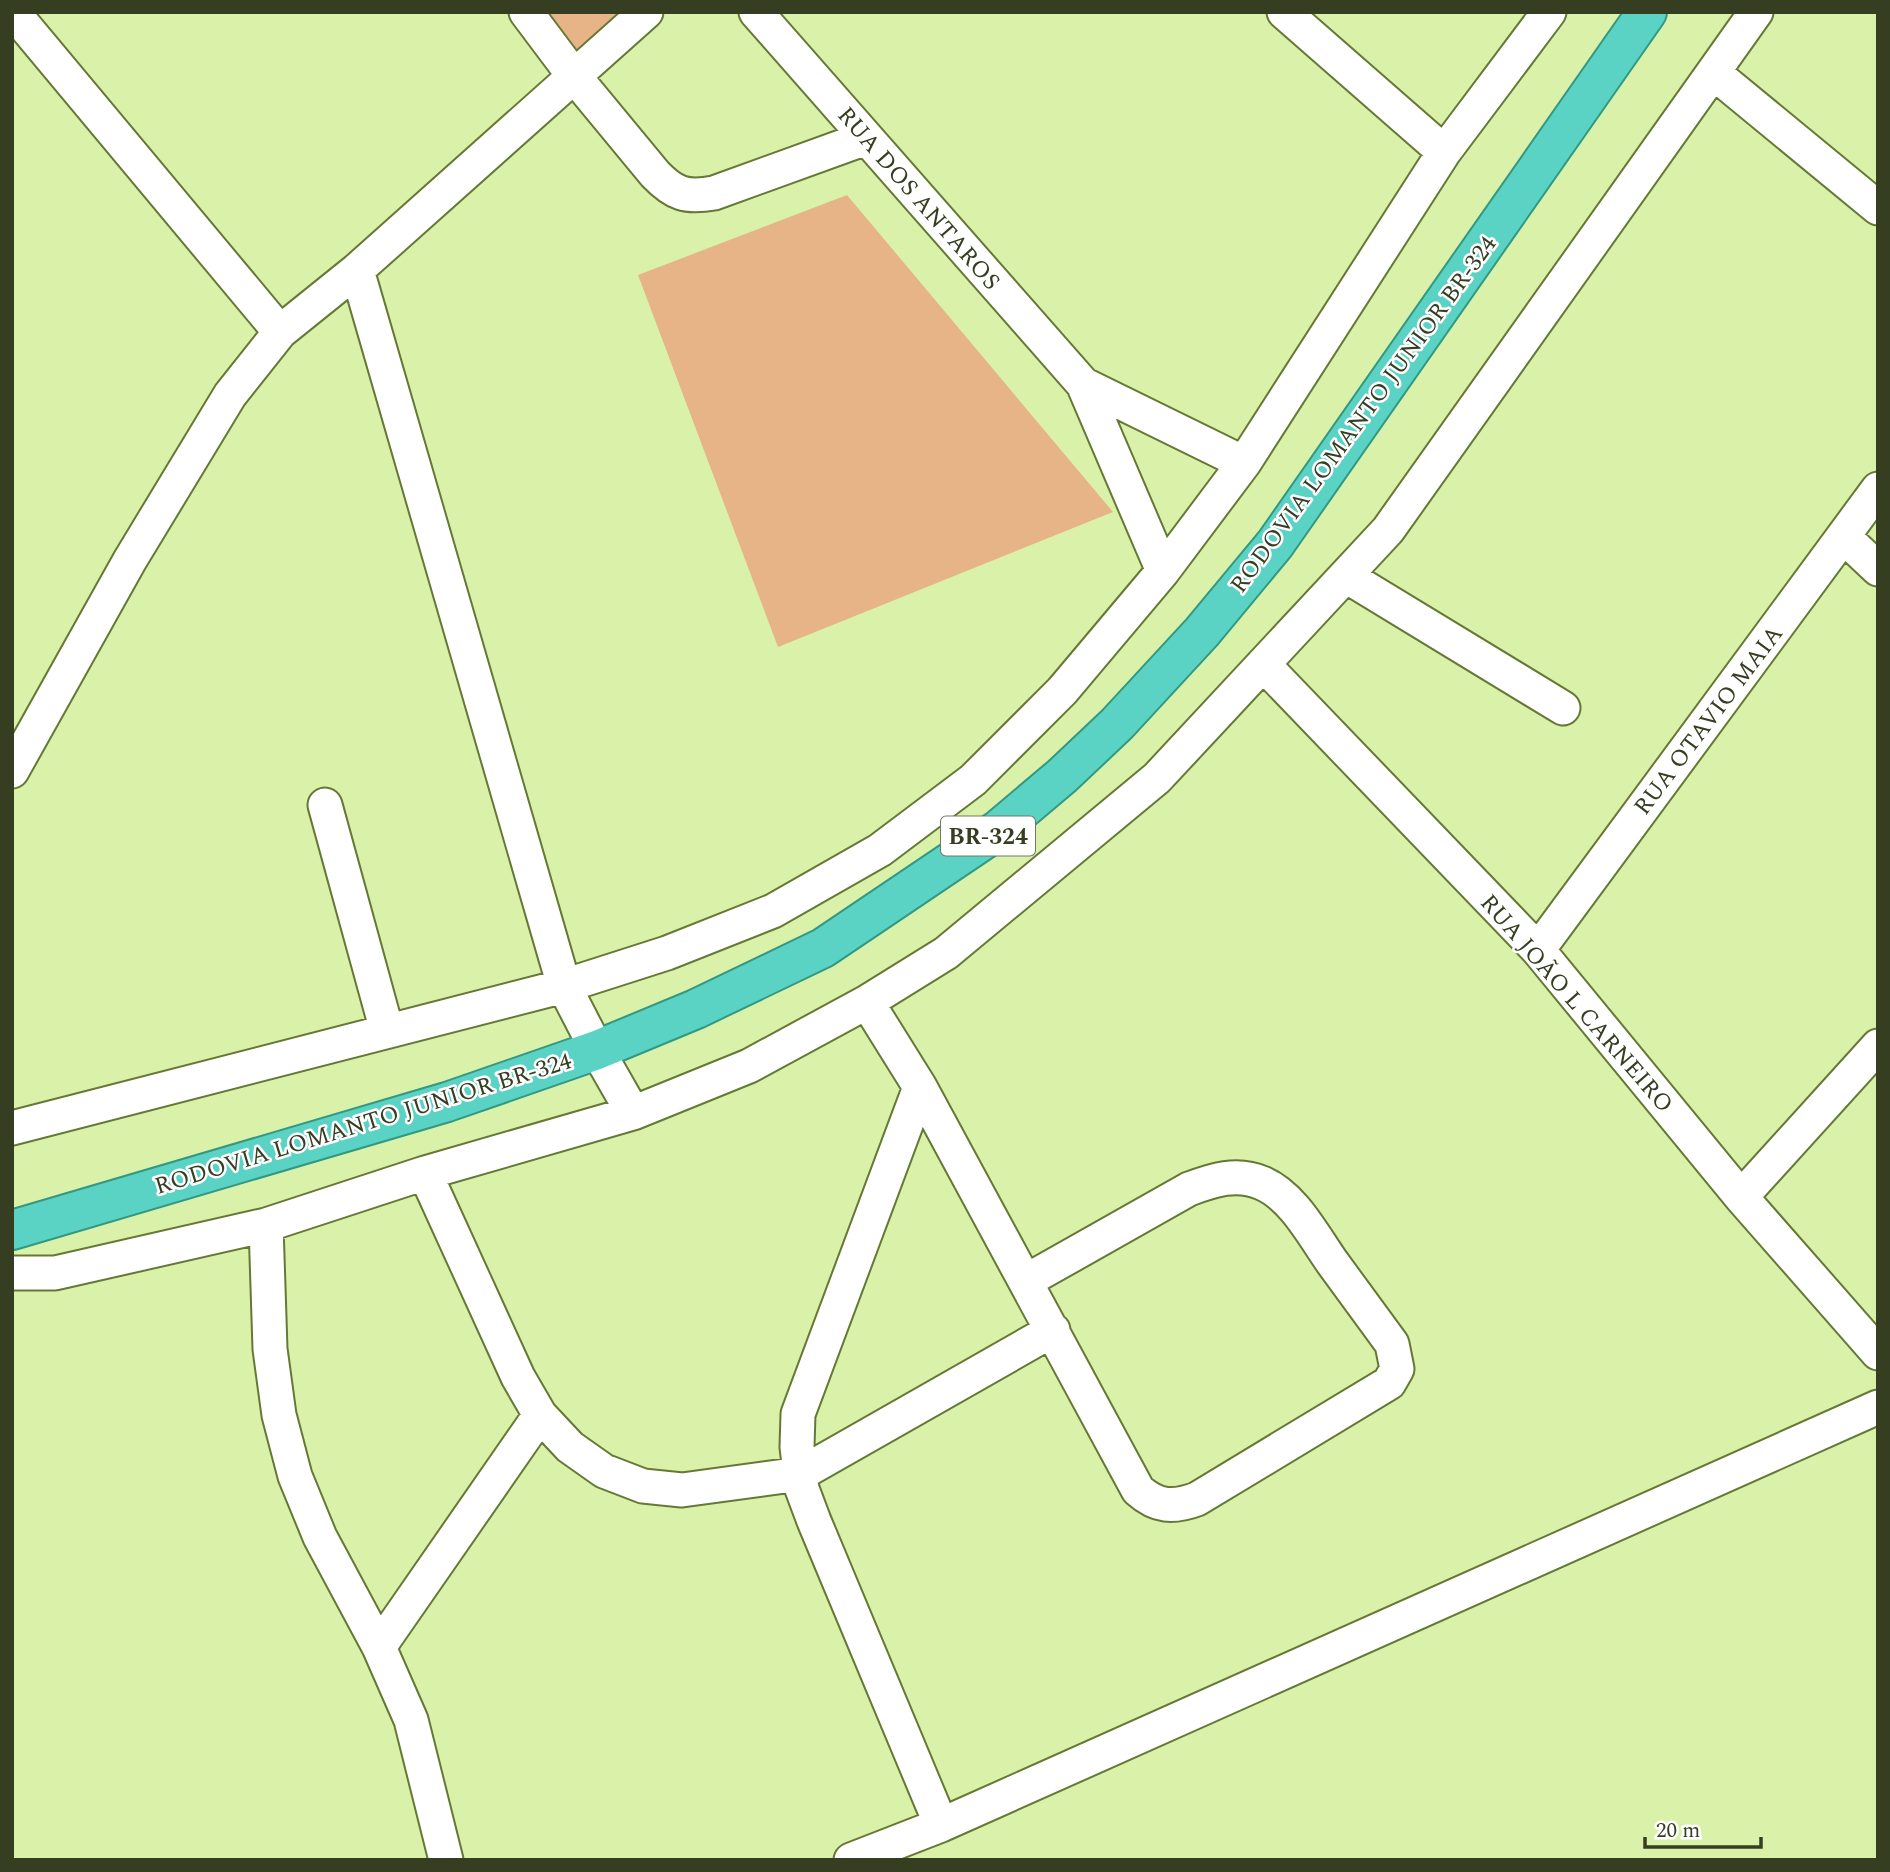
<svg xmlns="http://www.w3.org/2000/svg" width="1890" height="1872" font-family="Spectral,serif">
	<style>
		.green { fill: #e6b486 }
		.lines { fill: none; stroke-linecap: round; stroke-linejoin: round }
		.minor-casing { stroke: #657835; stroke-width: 37 }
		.trunk-casing { stroke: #339882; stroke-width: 42 }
		.minor { stroke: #fff; stroke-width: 33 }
		.trunk { stroke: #5bd3c4; stroke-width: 38 }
		.labels { text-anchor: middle; stroke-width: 5; stroke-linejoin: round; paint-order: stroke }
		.shield { fill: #fff; stroke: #727864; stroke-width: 2 }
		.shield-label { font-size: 23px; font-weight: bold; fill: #363e22 }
		.street-label { font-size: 24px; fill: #363e22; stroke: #fff }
	</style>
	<rect width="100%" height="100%" fill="#daf1aa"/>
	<path class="green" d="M530,12H626L568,64Z
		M847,195L1113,512L778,647L638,275Z"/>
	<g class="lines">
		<g class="minor-casing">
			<path id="minor" d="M13,12L280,332
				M526,12L574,76L655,174C674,194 686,198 714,193L866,138
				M756,12L1083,384L1163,571
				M1284,12L1444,152
				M1714,73L1878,208
				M357,270L564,986L597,1050L633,1113
				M1083,384L1244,463
				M1844,537L1878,569
				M1346,576L1563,708
				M1263,664L1538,950L1741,1197L1878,1353
				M12,771L130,560L230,395L280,332L357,270L646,12
				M325,805L387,1031
				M1538,950L1878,489
				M867,1002L920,1087L1138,1490C1157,1507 1173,1508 1197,1499L1389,1383L1397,1369L1392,1344C1372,1317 1352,1289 1332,1262C1313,1235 1293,1196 1262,1183C1237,1172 1213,1180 1189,1189L1026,1281
				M920,1087L798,1414L797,1447L802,1489L814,1521L941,1825
				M12,1128L564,986L667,953L773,911L880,850L973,780L1062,691L1163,571L1244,463L1444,152L1549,12
				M425,1173L518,1377L540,1415L570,1447L604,1471L643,1486L682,1490L800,1474L1053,1330
				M1741,1197L1878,1046
				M266,1225L270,1349L279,1415L295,1476L320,1537L379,1647L411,1720L446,1860
				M12,1273H55L266,1225L425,1173L633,1113L749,1066L867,1002L946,953L1157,778L1388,530L1756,12
				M379,1647L540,1415
				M851,1860L941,1825L1878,1407"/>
		</g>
		<g class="trunk-casing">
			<path id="trunk" d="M12,1230L447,1102L597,1050L696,1009L823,948L998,830L1062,776L1117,724L1202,632L1275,544L1647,12"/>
		</g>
		<use href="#minor" class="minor"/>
		<use href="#trunk" class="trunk"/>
	</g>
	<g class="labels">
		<rect class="shield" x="941" y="816.5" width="94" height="39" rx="5"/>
		<g class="shield-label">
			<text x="988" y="844">BR-324</text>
		</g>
		<g class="street-label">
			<text transform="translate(919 198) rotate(49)" y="8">RUA DOS ANTAROS</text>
			<text transform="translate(1363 414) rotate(-54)" y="8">RODOVIA LOMANTO JUNIOR BR-324</text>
			<text transform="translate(1708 720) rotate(-53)" y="8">RUA OTAVIO MAIA</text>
			<text transform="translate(1577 1003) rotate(49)" y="8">RUA JOÃO L CARNEIRO</text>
			<text transform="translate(363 1123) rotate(-17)" y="8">RODOVIA LOMANTO JUNIOR BR-324</text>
		</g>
	</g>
	<rect width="1890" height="1872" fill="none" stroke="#363e22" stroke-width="28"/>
	<path d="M1645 1837v10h116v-10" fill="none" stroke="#363e22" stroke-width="3.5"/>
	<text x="1656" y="1837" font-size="21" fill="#363e22" stroke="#ffffff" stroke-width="5" paint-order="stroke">20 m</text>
</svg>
